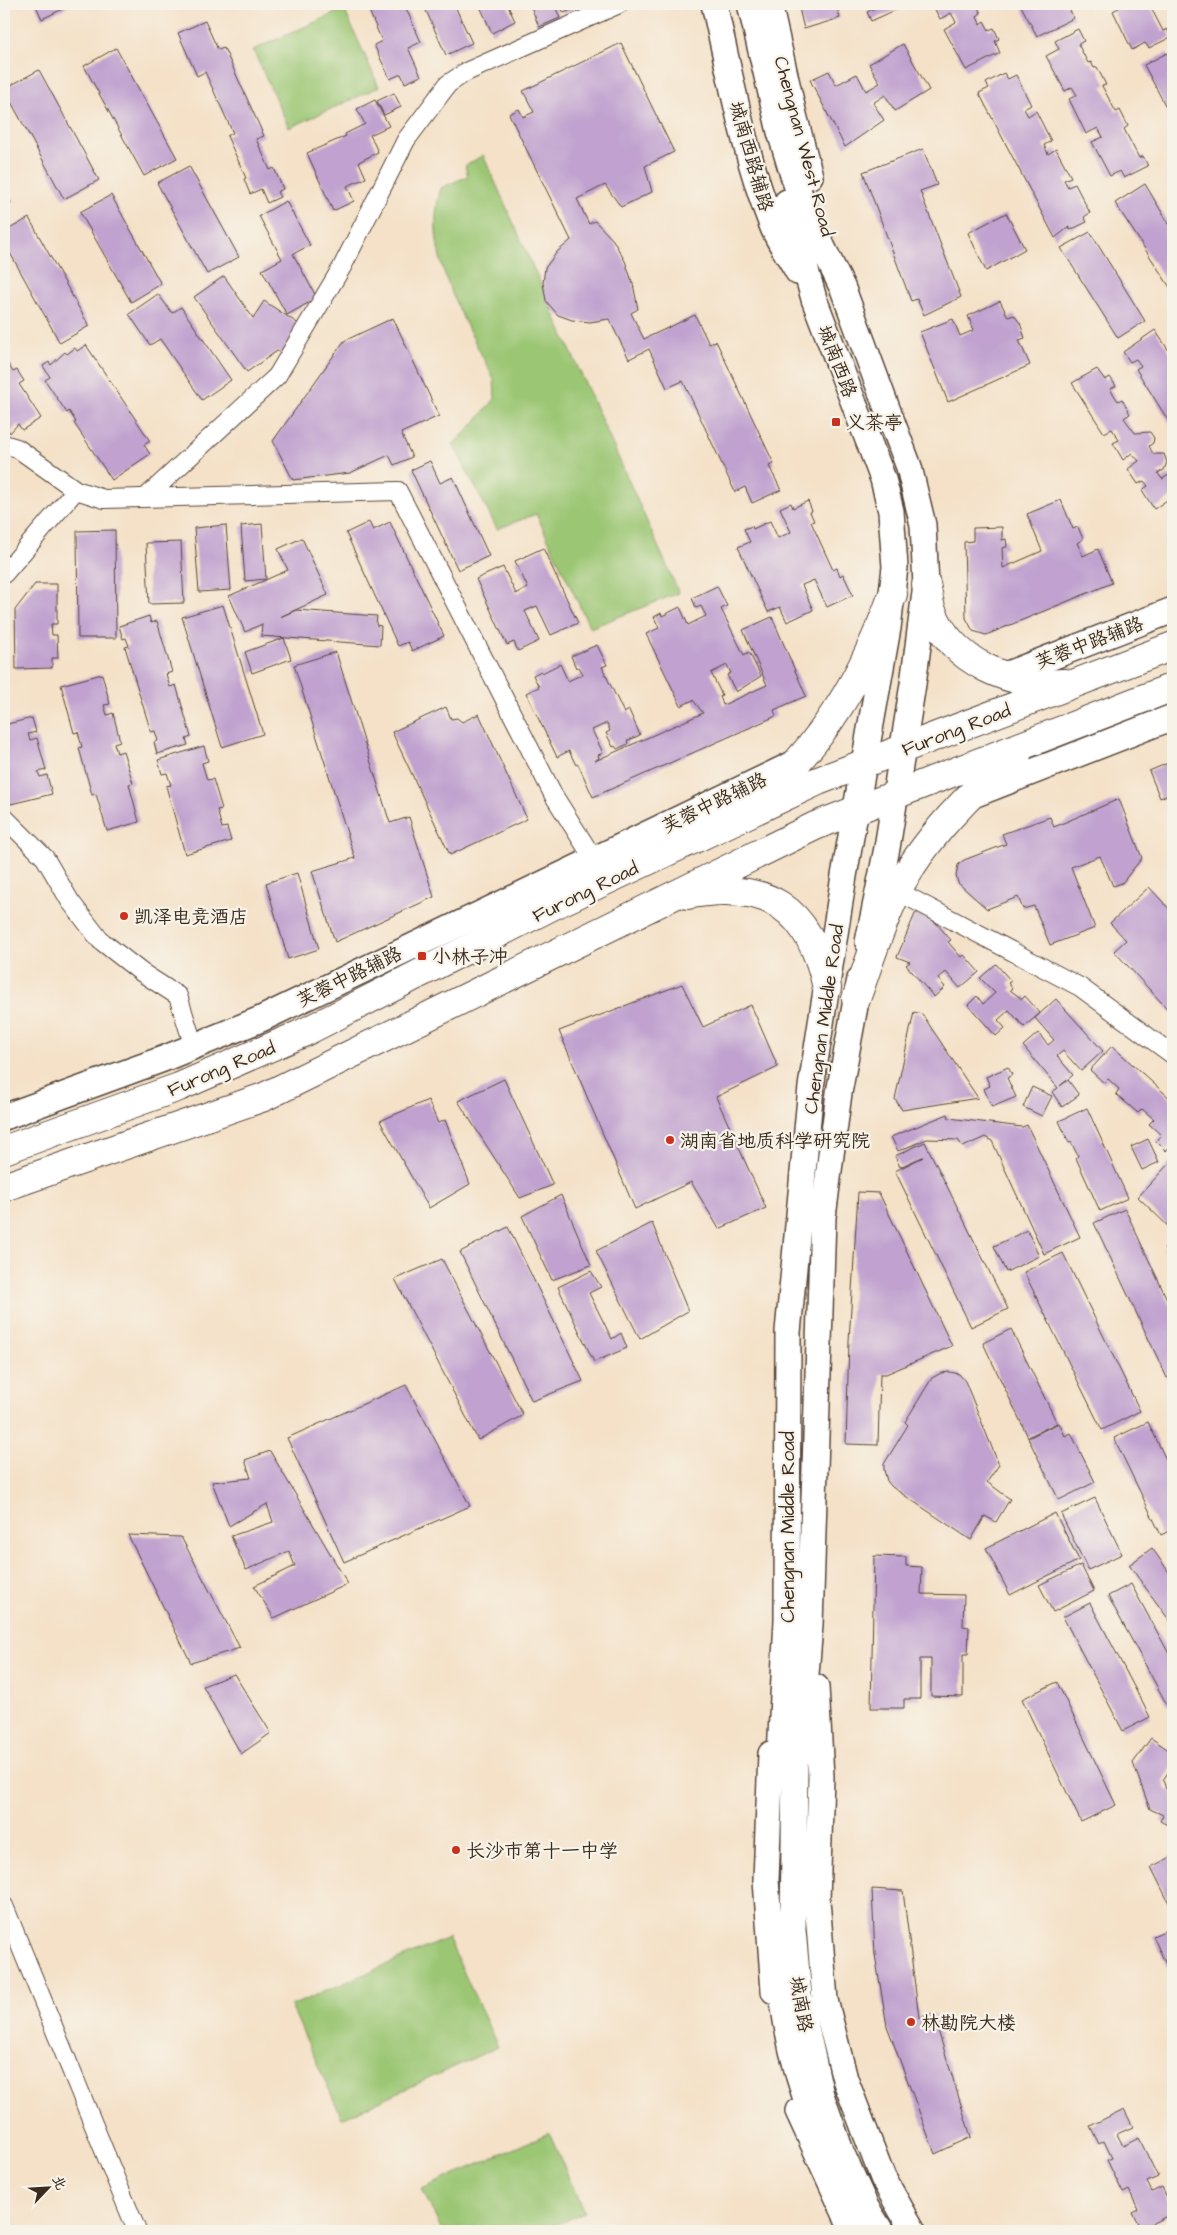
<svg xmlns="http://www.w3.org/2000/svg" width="1177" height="2235" font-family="'Architects Daughter','LXGW WenKai TC',sans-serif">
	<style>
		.green { fill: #9bc673; stroke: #6b7848 }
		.building { fill: #c0a1cf }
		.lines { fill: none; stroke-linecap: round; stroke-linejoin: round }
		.street-casing { stroke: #574538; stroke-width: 20 }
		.secondary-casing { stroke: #574538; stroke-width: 28 }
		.primary-casing { stroke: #574538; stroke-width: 30 }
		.street { stroke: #fff; stroke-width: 18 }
		.secondary { stroke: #fff; stroke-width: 25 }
		.primary { stroke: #fff; stroke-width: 28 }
		.poi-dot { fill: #c8321e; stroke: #f7f3e8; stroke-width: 2 }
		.labels { text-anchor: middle; stroke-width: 4.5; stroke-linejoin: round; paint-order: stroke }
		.street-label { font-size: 19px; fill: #3b2a1e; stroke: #f7f3e8 }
		.poi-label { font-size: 19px; fill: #3b2a1e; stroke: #f7f3e8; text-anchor: start }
	</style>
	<rect width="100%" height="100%" fill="#f7f3e8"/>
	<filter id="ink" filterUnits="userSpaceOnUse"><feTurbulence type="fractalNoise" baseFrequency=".02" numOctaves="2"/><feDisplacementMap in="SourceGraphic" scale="10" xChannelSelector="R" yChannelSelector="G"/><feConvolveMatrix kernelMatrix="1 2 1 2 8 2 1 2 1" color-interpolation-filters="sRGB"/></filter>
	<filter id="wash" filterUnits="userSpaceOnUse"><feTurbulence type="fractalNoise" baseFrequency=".0096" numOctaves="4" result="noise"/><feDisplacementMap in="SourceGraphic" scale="20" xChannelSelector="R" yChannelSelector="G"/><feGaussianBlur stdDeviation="1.12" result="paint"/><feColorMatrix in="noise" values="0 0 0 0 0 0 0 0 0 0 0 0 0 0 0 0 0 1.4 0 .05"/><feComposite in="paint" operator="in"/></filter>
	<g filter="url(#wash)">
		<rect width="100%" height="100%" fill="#f4e1c8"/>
		<path class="green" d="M344,9L379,87L289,128L253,50Z
			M483,155L679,593L590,628L536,514L497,529L453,444L469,429L495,399L494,380C467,322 420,255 441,188L468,176L465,166Z
			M448,1938L498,2047L342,2118L291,2006Z
			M549,2133L584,2212L543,2231H442L422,2189Z"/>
		<g id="blocks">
			<path class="building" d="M35,4H73L42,19Z
				M366,4H404L421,42L408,48L421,76L405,83L401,74L390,79L374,45L382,41Z
				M423,4H454L472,43L446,55Z
				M479,4H507L515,21L492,33Z
				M530,4H554L560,18L539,27Z
				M559,4H584L564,13Z
				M798,4H836L840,18L804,29Z
				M883,4H895L898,9L871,21L867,12Z
				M932,4H976L981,13L977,16L980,24L984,21L989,30L994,28L999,39L995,41L1000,53L966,70L944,29L956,22L951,13L940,19Z
				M1020,4H1066L1074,18L1037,36Z
				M1126,4H1149L1163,31L1167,29L1171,37L1149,48L1145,43L1132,50L1113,11Z
				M205,21L218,50L224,48L264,136L256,139L270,170L274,168L283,189L277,192L280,197L267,203L261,189L250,194L244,179L246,178L227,136L233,133L205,72L197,76L178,33Z
				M1078,29L1084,41L1078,44L1088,63L1091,62L1094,68L1097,67L1106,85L1102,86L1116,112L1120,110L1128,126L1124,129L1139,158L1143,156L1148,166L1124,178L1120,171L1110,176L1092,142L1103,137L1098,128L1086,134L1069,99L1077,95L1072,87L1065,91L1046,56L1059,49L1055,41Z
				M621,43L674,152L645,166L652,192L621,207L605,185L577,199L589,224L595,221L613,240L625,261L633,284L638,309L631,313L644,339L695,315L709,344L716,341L774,464L769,466L781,490L752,503L745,487L735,492L683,381L667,388L649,349L629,359L609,319L590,322L572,320L558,315L546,301L543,283L545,268L557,252L571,240L509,114L519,109L523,117L534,112L523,91Z
				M903,44L929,90L895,111L885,95L873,103L884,120L845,147L810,80L829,71L836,85L857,74L866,91L880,83L869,64Z
				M116,48L177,158L144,176L84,66Z
				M1167,53L1170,58L1173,56V120L1144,65Z
				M39,70L99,180L64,199L4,89Z
				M1004,73L1008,79L1016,75L1031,105L1024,109L1028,116L1036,111L1051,141L1044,145L1048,154L1056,149L1071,177L1064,180L1068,187L1075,184L1090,213L1084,217L1087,222L1070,230L1069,227L1055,238L979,93L989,88L986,83Z
				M394,93L401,107L384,115L377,101Z
				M375,100L389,126L370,135L378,152L359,162L366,178L347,186L354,201L333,211L307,153L346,136L345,134L365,124L357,109Z
				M923,149L937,185L920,191L961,297L924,315L917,299L911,301L863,172Z
				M189,166L239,257L207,274L157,183Z
				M1145,184L1173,231V292L1115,203Z
				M4,189L11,203L4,206Z
				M111,195L161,284L131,302L80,212Z
				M286,201L310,245L293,254L317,298L287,315L262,270L282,259L259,216Z
				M1006,213L1025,249L986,271L968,233Z
				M29,218L89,326L60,343L4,242V232Z
				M1090,232L1145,321L1118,338L1061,248Z
				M224,276L253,318L264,301L302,326L283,355L277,351L247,372L194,297Z
				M158,294L172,313L181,307L231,380L202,400L160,339L150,345L129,314Z
				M1000,301L1008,317L1014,315L1020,323L1025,338L1019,340L1030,365L948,402L920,332L953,319L960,336L974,330L968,316Z
				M393,318L439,416L401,433L412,457L394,465L389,455L350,473L293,480L273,441L344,341Z
				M1155,330L1173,357V423L1171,425L1136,369L1141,366L1136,359L1130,362L1123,352Z
				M86,345L150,441L144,445L150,454L112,480L74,423L76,422L69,411L67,413L45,380L50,377L43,366L49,362L51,365L65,352L67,354L75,348L77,351Z
				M4,357L13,372L17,370L24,381L19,384L41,418L22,430L18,424L10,433L4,422Z
				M1097,369L1105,380L1110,377L1116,386L1110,389L1118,401L1122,399L1130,414L1124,418L1135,433L1150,432L1154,438L1153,443L1149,446L1153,454H1164L1167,462L1164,470L1158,473L1162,479L1169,475L1172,480L1173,479V496L1154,509L1142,490L1148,486L1144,481L1138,484L1128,469L1139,461L1132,453L1123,460L1113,443L1119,440L1112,429L1104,433L1072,383Z
				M430,461L440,483L453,477L489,556L458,570L411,470Z
				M1061,500L1073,529L1078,527L1083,539L1077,543L1083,556L1098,549L1112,583L986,635L973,631L966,618L964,542L973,541V528L1002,527V540L1006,539L1007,547L1002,548L1003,568L1042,551L1027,514Z
				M808,501L812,511L810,512L814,521L811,522L833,570L837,568L840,576L843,574L853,595L827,607L814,580L802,585L813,610L787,622L780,607L768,612L738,547L750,542L744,529L752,526L753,529L770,521L778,538L791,532L780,508L791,503L793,508Z
				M369,522L373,530L390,522L444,636L412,651L408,642L398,646L346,533Z
				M262,524L266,579L245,581L241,526Z
				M226,525L231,590L199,592L194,528Z
				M115,530L116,638H78L77,531Z
				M302,538L328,595L280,617L296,610L377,616L376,625L381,626L380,645L261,636L262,624L245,632L229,596L288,570L278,549Z
				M181,542L184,603L149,604L146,543Z
				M543,548L578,623L551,635L537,606L525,611L539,641L518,651L514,642L507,645L476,579L503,567L516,594L528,588L515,561Z
				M35,584H57V624H51L52,635H57L58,658H52V668L16,669L15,610Z
				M717,586L727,606L721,609L744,655L749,652L761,676L736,692L727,675L731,673L727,665L711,673L722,695L720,696L723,705L767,685L743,630L772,617L806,696L774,710L776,716L593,797L578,764L576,765L569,751L557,757L526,693L539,687L533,675L541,671L542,673L560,664L568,681L583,674L579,667L576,668L571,656L597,645L607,665L602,667L624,713L629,710L640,735L627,741L628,744L617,749L615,746L613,747L606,733L610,731L607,723L592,730L603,753L598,755L599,758L595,761L703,713L693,700L681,706L646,634L659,628L654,617L661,613L662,616L680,607L688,625L706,616L701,606L696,608L692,598Z
				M223,605L263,734L222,747L182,617Z
				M149,616L151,623L157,621L172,672L166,674L170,687L176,685L191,737L186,739L188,745L157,754L154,742L158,741L155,731L151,732L125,647L129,646L126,638L123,639L119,626Z
				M284,638L291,659L252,673L245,652Z
				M336,652L390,823L409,817L434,897L335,942L312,871L355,858L294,665Z
				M102,674L110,704L104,705L107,715L113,713L120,741L114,743L117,753L123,751L133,783L129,784L139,822L107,831L96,794L92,795L79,748L82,747L78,732L74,733L61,685Z
				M446,707L451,719L457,718L462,722L479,714L527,819L450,855L392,732Z
				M32,718L36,732L28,734L30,740L37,738L46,770L38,772L40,777L47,775L52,794L7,805L4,794V725Z
				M204,746L208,761L202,763L207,780L213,779L222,809L217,810L222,828L227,827L231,841L185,854L166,786L171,785L167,773L162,774L158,760Z
				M1173,761V793L1160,798L1149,771Z
				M1119,799L1142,858L1122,883L1113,886L1100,856L1071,867L1095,928L1050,945L1034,906L1023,909L1018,897L987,909L958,883L956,876L958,865L964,860L1006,844L1002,834L1050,817L1054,827Z
				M297,873L319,949L288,959L266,883Z
				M1149,887L1173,913V1015L1114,951L1126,940L1110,923Z
				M921,911L936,923L951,940L948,942L961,957L964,955L979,972L960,988L946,972L938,979L945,987L934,997L906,965L910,962L897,957L915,914Z
				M996,964L1011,981L1008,983L1012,988L1010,990L1022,999L1025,996L1040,1013L1024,1027L1009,1010L998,1020L1005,1028L996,1036L968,1005L977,996L983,1004L995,993L980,978Z
				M682,984L703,1027L751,1005L778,1067L716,1097L766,1208L719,1229L691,1182L635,1209L559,1031Z
				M1056,999L1103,1051L1081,1071L1063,1051L1057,1056L1073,1075L1060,1086L1068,1080L1079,1095L1062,1107L1052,1092L1058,1088L1023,1046L1038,1033L1048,1045L1054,1040L1035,1018Z
				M914,1012L922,1014L978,1098L902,1110L895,1099Z
				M1112,1046L1173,1101V1149L1170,1146L1166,1151L1156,1141L1161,1135L1149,1124L1154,1119L1142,1109L1138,1113L1116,1094L1119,1089L1108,1079L1104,1083L1090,1070Z
				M1008,1067L1012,1075L1007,1078L1016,1097L992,1107L984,1089L990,1086L986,1077Z
				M504,1079L553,1185L520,1198L458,1101Z
				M1032,1087L1052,1096L1042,1116L1023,1107Z
				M428,1100L438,1123L445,1120L470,1184L429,1208L380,1121Z
				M1087,1108L1128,1198L1100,1211L1076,1158L1078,1156L1071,1142L1069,1143L1059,1121Z
				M948,1114L949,1118L1022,1127L1027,1125L1080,1237L1044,1254L992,1141L985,1137L963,1147L958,1140L927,1139L898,1151L891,1137Z
				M1148,1139L1159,1162L1142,1170L1131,1147Z
				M925,1142L1008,1309L971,1327L895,1171L923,1157L900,1167L895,1156Z
				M1173,1159V1231L1138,1197Z
				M858,1192L879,1193L952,1346L886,1374H880L878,1445L846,1444L849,1341Z
				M561,1195L591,1265L552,1280L522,1216Z
				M1125,1209L1173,1312V1375L1167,1378L1094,1223Z
				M652,1223L688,1311L640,1339L596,1251Z
				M508,1227L583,1381L532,1401L460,1252Z
				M1027,1230L1039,1256L1006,1272L994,1246Z
				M1173,1239V1258L1164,1249Z
				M1063,1253L1140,1411L1102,1430L1024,1272Z
				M442,1259L523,1415L478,1440L395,1279Z
				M591,1271L601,1287L589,1293L612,1339L621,1333L627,1348L594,1362L558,1287Z
				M1011,1329L1057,1423L1028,1437L983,1343Z
				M950,1372L959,1374L965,1381L999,1465L987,1482L1010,1499L996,1522L985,1516L971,1540L892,1487L887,1481L884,1470V1464L908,1425L905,1422L932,1378L941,1373Z
				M406,1385L470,1506L344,1562L287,1438Z
				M1148,1422L1173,1474V1529L1161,1535L1114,1438Z
				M1059,1423L1065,1436L1071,1433L1095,1482L1059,1500L1028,1438Z
				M270,1451L348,1584L274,1618L254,1586L295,1566L289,1551L246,1570L231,1536L273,1522L267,1504L229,1526L212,1482L251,1478L245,1460Z
				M1095,1498L1122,1554L1088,1570L1061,1514Z
				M1055,1513L1079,1560L1010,1595L986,1548Z
				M128,1535L181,1537L240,1648L191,1663Z
				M1173,1543V1556L1167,1549Z
				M1152,1548L1173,1578L1172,1624L1129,1565Z
				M874,1556L906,1557V1566L922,1567L921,1594L964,1595L963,1626L969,1627L968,1654H963V1697L931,1696V1659H920V1699H904V1708H871Z
				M1081,1565L1094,1591L1053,1612L1039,1585Z
				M1131,1584L1173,1661V1701L1167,1705L1108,1596Z
				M1090,1603L1150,1717L1123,1731L1063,1617Z
				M234,1674L271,1733L241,1754L203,1686Z
				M1057,1682L1116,1805L1081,1822L1022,1699Z
				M1151,1738L1173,1753V1765L1163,1780L1166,1789L1173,1792V1828L1160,1821L1163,1815L1150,1809L1133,1763Z
				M1173,1856V1911L1151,1867Z
				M872,1889L903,1891L919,2018L933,2014L971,2137L935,2154L887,2026L875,1955Z
				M1173,1927V1980L1153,1936Z
				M1124,2109L1133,2127L1117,2134L1123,2146L1139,2138L1158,2177L1147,2182L1152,2192L1162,2187L1173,2209V2213L1141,2229L1132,2212L1138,2209L1129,2190L1123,2193L1107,2160L1112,2158L1104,2141L1099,2144L1090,2126Z"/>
		</g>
	</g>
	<g filter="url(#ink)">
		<use href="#blocks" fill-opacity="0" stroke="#574538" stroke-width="1"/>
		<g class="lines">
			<g class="street-casing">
				<path id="street" d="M4,444L17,448L76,490L104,499L398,491L554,796L600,869
					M145,498L277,376L342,267L406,140L448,84L466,72L619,4
					M4,574L76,490
					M4,817L45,858L70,901L100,940L141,972L178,996L194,1047
					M897,891L1080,987L1173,1055
					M4,1906L137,2231"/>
			</g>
			<g class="secondary-casing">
				<path id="secondary" d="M714,4C731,78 744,154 772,225C778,241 790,257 798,272
					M750,4L780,132L792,172L806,213L843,289L885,403L909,467L923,525L926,585L913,684L887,848L868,942
					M769,4L794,115L810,176
					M1005,675L1173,610
					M973,795L1173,717
					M860,979L839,1093L823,1217L810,1625L804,1699L795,1763L793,1930L799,1996L821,2095L842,2154L866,2207L881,2231
					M4,1117L163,1059L261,1019L791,765
					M816,1687L821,1777L817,1900L825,2000L845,2079L883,2178L913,2231
					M771,1754L766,1880L774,1991
					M779,1774L787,1620L788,1332L811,1087L844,876L888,628L895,567L891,511L883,479L814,299L787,202
					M780,1971C784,2025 796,2077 816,2126
					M798,2111L853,2231"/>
			</g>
			<g class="primary-casing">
				<path id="primary" d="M926,585C928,593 929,603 932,611C953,663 1011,687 1065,683
					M758,800C824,744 864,674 893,594
					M687,895C767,880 810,907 827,988
					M856,999C869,963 880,926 897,892C920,844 975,786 1017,755
					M4,1150L179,1087L303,1033L554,905L818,781L1173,646
					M4,1187L264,1097L815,826L1173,687"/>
			</g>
			<use href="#street" class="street"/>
			<use href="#secondary" class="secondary"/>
			<use href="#primary" class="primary"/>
		</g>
	</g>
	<g class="poi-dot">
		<rect x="831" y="417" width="10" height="10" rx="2.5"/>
		<circle cx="124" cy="916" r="5"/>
		<rect x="417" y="951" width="10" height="10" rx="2.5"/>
		<circle cx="670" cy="1140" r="5"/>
		<circle cx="456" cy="1850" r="5"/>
		<circle cx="911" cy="2022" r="5"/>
	</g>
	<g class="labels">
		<g class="street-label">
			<text transform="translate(805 146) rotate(75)" y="7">Chengnan West Road</text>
			<text transform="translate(752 156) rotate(74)" y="7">城南西路辅路</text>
			<text transform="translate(838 361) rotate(69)" y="7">城南西路</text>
			<text transform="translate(1089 642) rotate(-21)" y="7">芙蓉中路辅路</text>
			<text transform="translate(956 729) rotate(-21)" y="7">Furong Road</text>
			<text transform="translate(714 802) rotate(-26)" y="7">芙蓉中路辅路</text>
			<text transform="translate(585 891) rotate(-26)" y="7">Furong Road</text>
			<text transform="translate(349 976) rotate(-26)" y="7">芙蓉中路辅路</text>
			<text transform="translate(823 1019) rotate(-82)" y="7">Chengnan Middle Road</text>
			<text transform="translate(221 1068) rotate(-23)" y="7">Furong Road</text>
			<text transform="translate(787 1527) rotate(-90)" y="7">Chengnan Middle Road</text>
			<text transform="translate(802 2004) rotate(80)" y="7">城南路</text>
		</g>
		<g class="poi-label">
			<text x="846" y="429">义茶亭</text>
			<text x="134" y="923">凯泽电竞酒店</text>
			<text x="432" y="963">小林子冲</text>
			<text x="680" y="1147">湖南省地质科学研究院</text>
			<text x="466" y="1857">长沙市第十一中学</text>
			<text x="921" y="2029">林勘院大楼</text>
		</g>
	</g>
	<rect width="1177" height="2235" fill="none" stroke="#f7f3e8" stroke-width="20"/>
	<g transform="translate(48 2188) rotate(65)" stroke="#f7f3e8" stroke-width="4" paint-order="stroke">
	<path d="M0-4L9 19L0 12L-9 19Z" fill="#3b2a1e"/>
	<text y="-8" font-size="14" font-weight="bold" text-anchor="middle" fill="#3b2a1e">北</text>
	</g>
</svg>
